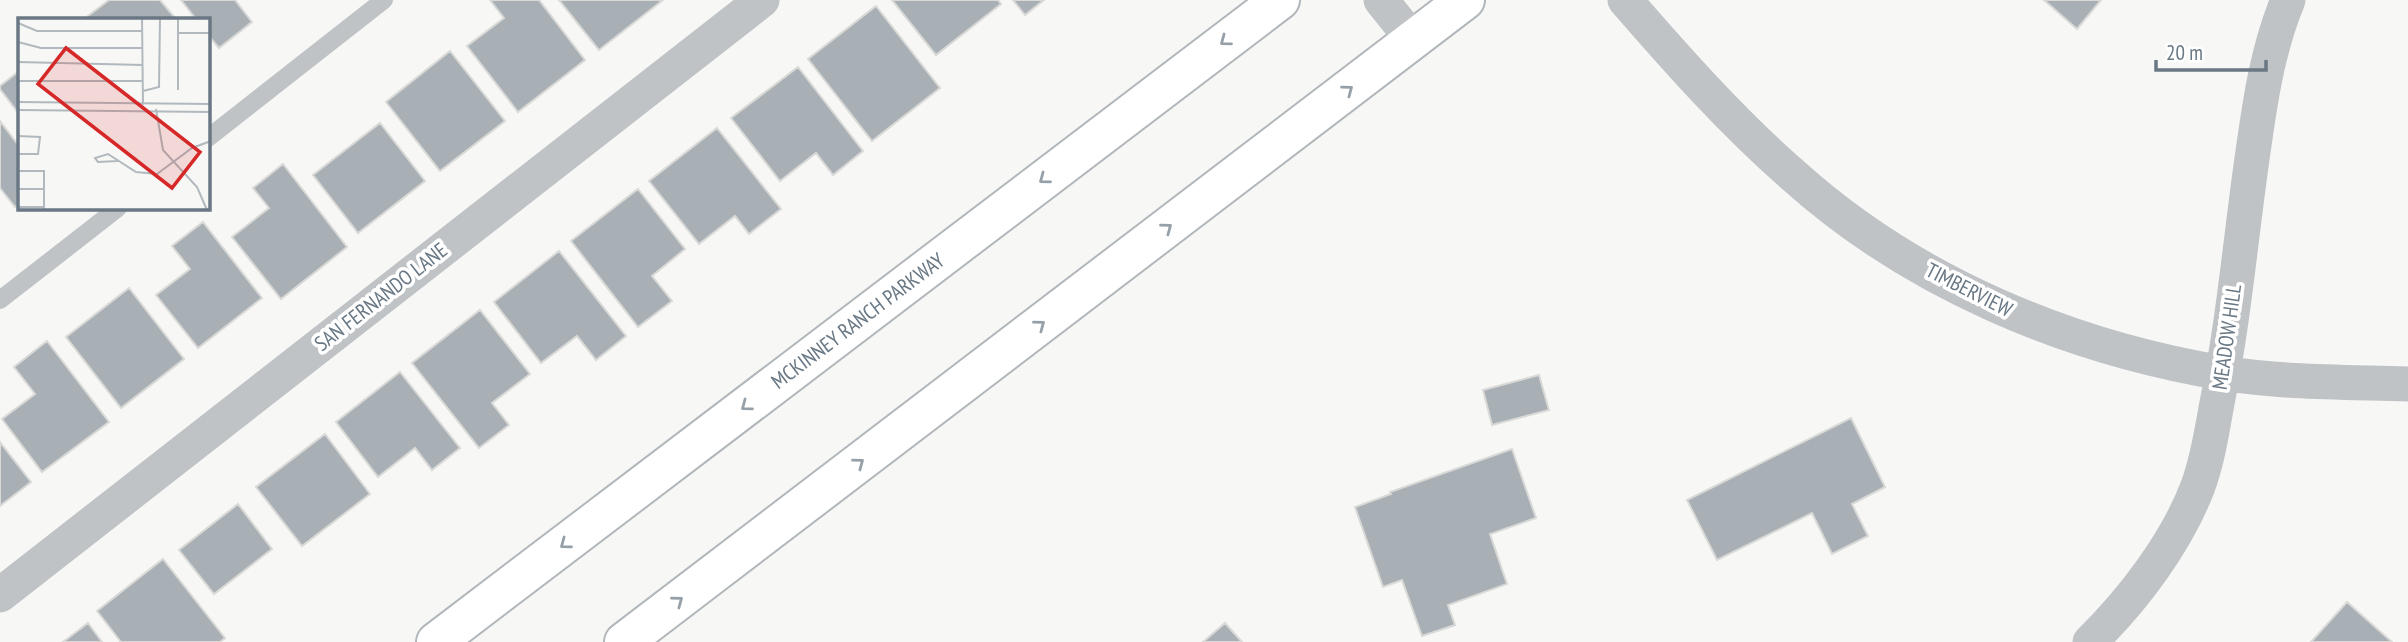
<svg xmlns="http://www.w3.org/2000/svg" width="2408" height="642" font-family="'PT Sans Narrow',sans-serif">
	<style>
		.building { fill: #a9b0b5; stroke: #d9d9d7; stroke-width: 2 }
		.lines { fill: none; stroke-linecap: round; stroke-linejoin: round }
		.secondary-casing { stroke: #b1b7bb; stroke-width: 42 }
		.lane { stroke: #bfc3c6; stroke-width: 18 }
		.street { stroke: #bfc3c6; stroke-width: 35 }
		.secondary { stroke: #fff; stroke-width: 38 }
		.oneway { stroke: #96a0a9 }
		.labels { text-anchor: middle; stroke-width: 7; stroke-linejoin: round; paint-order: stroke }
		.street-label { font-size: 21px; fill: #697884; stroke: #fff }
		.inset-road { fill: none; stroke: #b1b9be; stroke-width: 2 }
		.view { fill: #d62828; fill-opacity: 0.15; stroke: #d62828; stroke-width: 3.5 }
		.inset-edge { fill: none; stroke: #697884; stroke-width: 3.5 }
	</style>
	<rect width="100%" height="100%" fill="#f7f7f5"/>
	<path class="building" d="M109,0H160L176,19H84Z
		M181,0H235L252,22L219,48L208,35V19H196Z
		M490,0H539L585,60L518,112L467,46L504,18Z
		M559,0H663L599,50Z
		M892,0H998L1001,4L936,55Z
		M1013,0H1044L1025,15Z
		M2044,0H2101L2077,29Z
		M876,6L940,88L872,141L808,59Z
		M450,51L505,121L440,171L386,102Z
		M798,67L863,151L833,175L816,153L780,181L731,118Z
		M19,71V114L0,89V86Z
		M0,121L19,146V204L15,207L0,188Z
		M380,123L425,181L358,233L313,175Z
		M717,128L781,209L749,234L735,216L699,244L649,181Z
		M283,164L347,247L281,299L232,237L269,208L253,188Z
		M638,189L685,249L652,276L672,301L638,327L571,241Z
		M203,222L262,298L198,348L156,295L190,269L172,246Z
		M559,251L626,336L596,360L577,336L541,363L494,302Z
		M129,288L184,359L121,408L66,337Z
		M480,310L530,374L492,403L509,425L479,448L412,363Z
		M47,341L109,422L42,472L2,419L35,394L14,367Z
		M400,372L460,448L432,470L415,448L378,477L336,422Z
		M1539,375L1549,410L1492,425L1483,390Z
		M1851,418L1885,487L1852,504L1868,536L1832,554L1812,513L1717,560L1687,500Z
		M325,434L370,494L302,546L256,487Z
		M0,442L31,482L0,506Z
		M1512,449L1536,518L1490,534L1507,584L1448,605L1455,625L1422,636L1402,580L1383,587L1355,507L1391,494L1390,492Z
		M238,504L272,549L214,594L179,550Z
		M163,559L225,638L220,642H121L97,611Z
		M2347,602L2392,642H2311Z
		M88,623L102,642H63Z
		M1225,623L1242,642H1203Z"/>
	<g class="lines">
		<g class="secondary-casing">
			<path id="secondary" d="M436,642L1280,0
				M624,642L1465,0"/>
		</g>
		<path class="lane" d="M208,138L384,0
			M0,300L118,208"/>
		<path class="street" d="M1381,0L1413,40
			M1625,0C1678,61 1733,123 1794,176C1912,282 2067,347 2223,373C2283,383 2347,382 2408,384
			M0,595L762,0
			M2090,642C2133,600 2177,542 2198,486C2208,459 2212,430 2217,403C2233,325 2240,245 2251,166C2259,109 2266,53 2288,0"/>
		<use href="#secondary" class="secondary"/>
	</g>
	<defs><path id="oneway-chevron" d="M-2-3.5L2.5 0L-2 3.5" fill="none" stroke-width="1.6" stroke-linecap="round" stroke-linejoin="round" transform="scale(1.75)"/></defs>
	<g class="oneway">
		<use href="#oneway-chevron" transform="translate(1225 41) rotate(143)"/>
		<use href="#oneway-chevron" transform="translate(1348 90) rotate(-37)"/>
		<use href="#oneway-chevron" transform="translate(1044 179) rotate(143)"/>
		<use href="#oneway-chevron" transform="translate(1167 228) rotate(-37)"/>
		<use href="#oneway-chevron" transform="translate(1040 325) rotate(-37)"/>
		<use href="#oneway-chevron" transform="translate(746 406) rotate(143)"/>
		<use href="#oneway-chevron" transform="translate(859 463) rotate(-37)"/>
		<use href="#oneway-chevron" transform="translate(565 544) rotate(143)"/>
		<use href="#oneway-chevron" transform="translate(678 601) rotate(-37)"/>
	</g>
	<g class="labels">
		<g class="street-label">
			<text transform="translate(1969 290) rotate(27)" y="7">TIMBERVIEW</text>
			<text transform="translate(381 297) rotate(-38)" y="7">SAN FERNANDO LANE</text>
			<text transform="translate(858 321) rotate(-37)" y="7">MCKINNEY RANCH PARKWAY</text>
			<text transform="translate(2227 337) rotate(-82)" y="7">MEADOW HILL</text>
		</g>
	</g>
	<g transform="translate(18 18)">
		<rect width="192" height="192" fill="#f7f7f5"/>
		<path class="inset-road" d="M124,0L125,87M0,5L19,13H125M160,15H192M0,24L23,30H125M0,44L125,47M0,63H125M160,72V0M125,73L141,69L142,0M0,84L193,86M138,91L145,132L179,169L189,192M0,92L193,94M0,118L22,119L20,136H0M100,143L80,144L77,140L90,136L118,154L139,156L174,130L193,123M0,153H26V192M0,171H26M0,189H25"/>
		<path class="view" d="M48,30L182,134L154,170L20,66Z"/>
		<rect width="192" height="192" class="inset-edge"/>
	</g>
	<path d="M2156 60v10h110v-10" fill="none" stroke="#697884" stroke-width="3.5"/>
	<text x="2166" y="60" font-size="21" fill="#697884" stroke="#ffffff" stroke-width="5" paint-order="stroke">20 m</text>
</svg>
